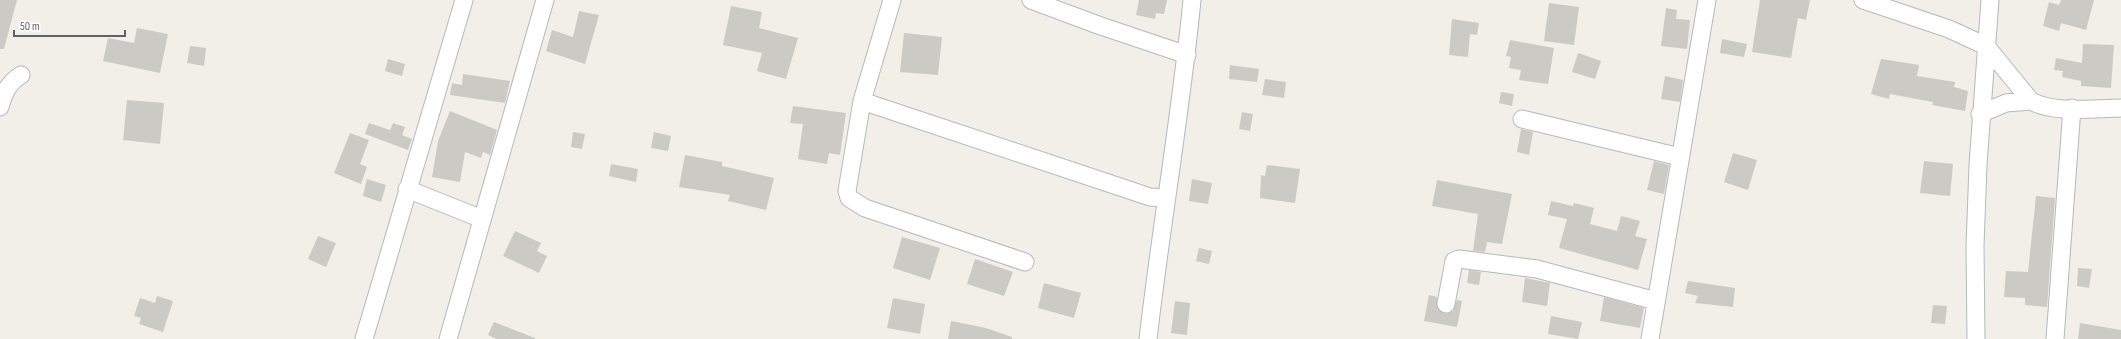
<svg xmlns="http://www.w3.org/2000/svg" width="2121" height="339" font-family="'Sofia Sans Condensed',sans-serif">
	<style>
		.building { fill: #cccac5 }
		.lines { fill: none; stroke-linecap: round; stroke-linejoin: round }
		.minor-casing { stroke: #b5b8bc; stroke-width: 19 }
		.minor { stroke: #fff; stroke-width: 17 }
	</style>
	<rect width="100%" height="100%" fill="#f1efe8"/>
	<path class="building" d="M0,0H17L4,49H0Z
		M1139,0H1167L1164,14L1156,13L1155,19L1136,15Z
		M1760,0H1810L1806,20L1798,18L1791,58L1752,52Z
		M2061,0H2094L2086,30L2061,23L2059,31L2043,26L2049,2L2059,5Z
		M1549,3L1579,7L1574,45L1544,41Z
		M731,6L762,12L759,28L798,38L786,79L757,71L762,53L723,45Z
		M1666,8L1677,10L1676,19L1690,20L1687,49L1661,46Z
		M579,11L599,15L585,64L546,51L552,30L573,37Z
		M1452,19L1479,23L1477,35L1470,34L1468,57L1449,55Z
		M137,28L168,34L160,73L103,61L108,38L134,43Z
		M904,33L942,37L938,75L900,72Z
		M1722,39L1747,44L1744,57L1720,53Z
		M1510,40L1554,48L1548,84L1519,80L1521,70L1509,68L1511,57L1506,56Z
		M2083,44L2114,45L2111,88L2081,86V81L2062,77L2063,71L2054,70L2056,58L2082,63Z
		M190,46L206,48L204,66L187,63Z
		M1578,53L1601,61L1595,79L1572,72Z
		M388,59L405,64L402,76L385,71Z
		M1881,59L1919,65L1917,76L1955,82L1954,87L1968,91L1965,111L1932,105L1933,102L1890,94L1889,99L1871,94Z
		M1230,65L1259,69L1257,82L1229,79Z
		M463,74L510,81L505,103L450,95L452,83L462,85Z
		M1665,76L1683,80L1680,102L1661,99Z
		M1265,79L1286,82L1284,98L1262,95Z
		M1501,92L1514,94L1512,106L1499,103Z
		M127,100L164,103L160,144L123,140Z
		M793,106L846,113L840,155L829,153L827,164L798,159L803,124L790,123Z
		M450,111L497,130L490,155L483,152L481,158L465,152L460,182L432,177L438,141Z
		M1242,112L1253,114L1250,131L1239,129Z
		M369,123L390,130L393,123L405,127L402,135L412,139L408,150L365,134Z
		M1521,129L1533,132L1529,155L1517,152Z
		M573,132L585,134L582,149L571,147Z
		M654,132L671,136L668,151L651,148Z
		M350,133L369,140L360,164L367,167L361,184L334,173Z
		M1733,153L1757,160L1748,190L1724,182Z
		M685,155L722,162V166L774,178L766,210L728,201L730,195L679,187Z
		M1654,161L1669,165L1664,194L1647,190Z
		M1924,161L1953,164L1950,196L1920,193Z
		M611,164L638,169L636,182L609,176Z
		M1267,165L1300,169L1295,203L1260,198L1261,175L1265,176Z
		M367,179L386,185L381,202L363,196Z
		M1192,179L1212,183L1208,204L1189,201Z
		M1437,180L1512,194L1502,244L1487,242L1485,252L1473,251L1478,214L1432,206Z
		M2036,196L2055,198L2047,307L2025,305V298L2004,297L2006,271L2028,272Z
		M1551,201L1573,206L1574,203L1594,208L1590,224L1617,231L1621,216L1640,221L1635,236L1647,239L1638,270L1559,248L1567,219L1548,215Z
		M515,231L541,243L537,251L547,256L539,273L503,256Z
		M318,236L336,243L326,267L308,259Z
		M902,237L940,248L930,280L893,268Z
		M1199,248L1212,251L1209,264L1196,261Z
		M975,259L1013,272L1004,296L967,284Z
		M2078,268L2092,269L2089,288L2077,286Z
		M1469,270L1481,272L1479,285L1467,283Z
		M1525,278L1550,283L1547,306L1522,302Z
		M1688,281L1735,288L1733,307L1695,303L1698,296L1685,293Z
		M1044,283L1081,293L1074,318L1038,308Z
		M1429,295L1437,297V308L1445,314L1453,311L1457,300L1462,301L1457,327L1424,321Z
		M157,296L173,301L163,332L139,324L141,318L134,316L140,298L155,303Z
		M1604,297L1644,308L1640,328L1600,321Z
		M893,298L925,304L920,334L887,328Z
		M1175,301L1190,303L1187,335L1171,333Z
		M1933,305L1947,306L1945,324L1931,323Z
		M1551,316L1582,322L1578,339L1548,334Z
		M951,321L986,328L1012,337V339H948Z
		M494,322L535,338V339H497L488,335Z
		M2080,323L2121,330V339H2078Z"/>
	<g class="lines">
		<g class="minor-casing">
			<path id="minor" d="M892,0L862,101L847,191L849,198L865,208L1025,262
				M1031,0L1098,25L1187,55
				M1863,0L1949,29L1986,46L2031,101C2054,114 2094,108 2121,108
				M862,101L1150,197L1166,198
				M0,107C4,93 8,83 21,75
				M1980,114L2006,103L2031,101
				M1522,119L1680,157
				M407,189L482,219
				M1446,304L1454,261L1459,259L1537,269L1656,301
				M364,339L464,0
				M448,339L545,0
				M1148,339C1161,226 1181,113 1192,0
				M1650,339L1707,0
				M1976,339L1975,246L1978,165L1990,0
				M2055,339L2072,108"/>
		</g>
		<use href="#minor" class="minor"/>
	</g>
	<path d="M14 30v6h111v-6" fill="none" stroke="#5f6368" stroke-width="2"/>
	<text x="20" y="30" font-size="12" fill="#5f6368" stroke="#ffffff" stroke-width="3" paint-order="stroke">50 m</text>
</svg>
